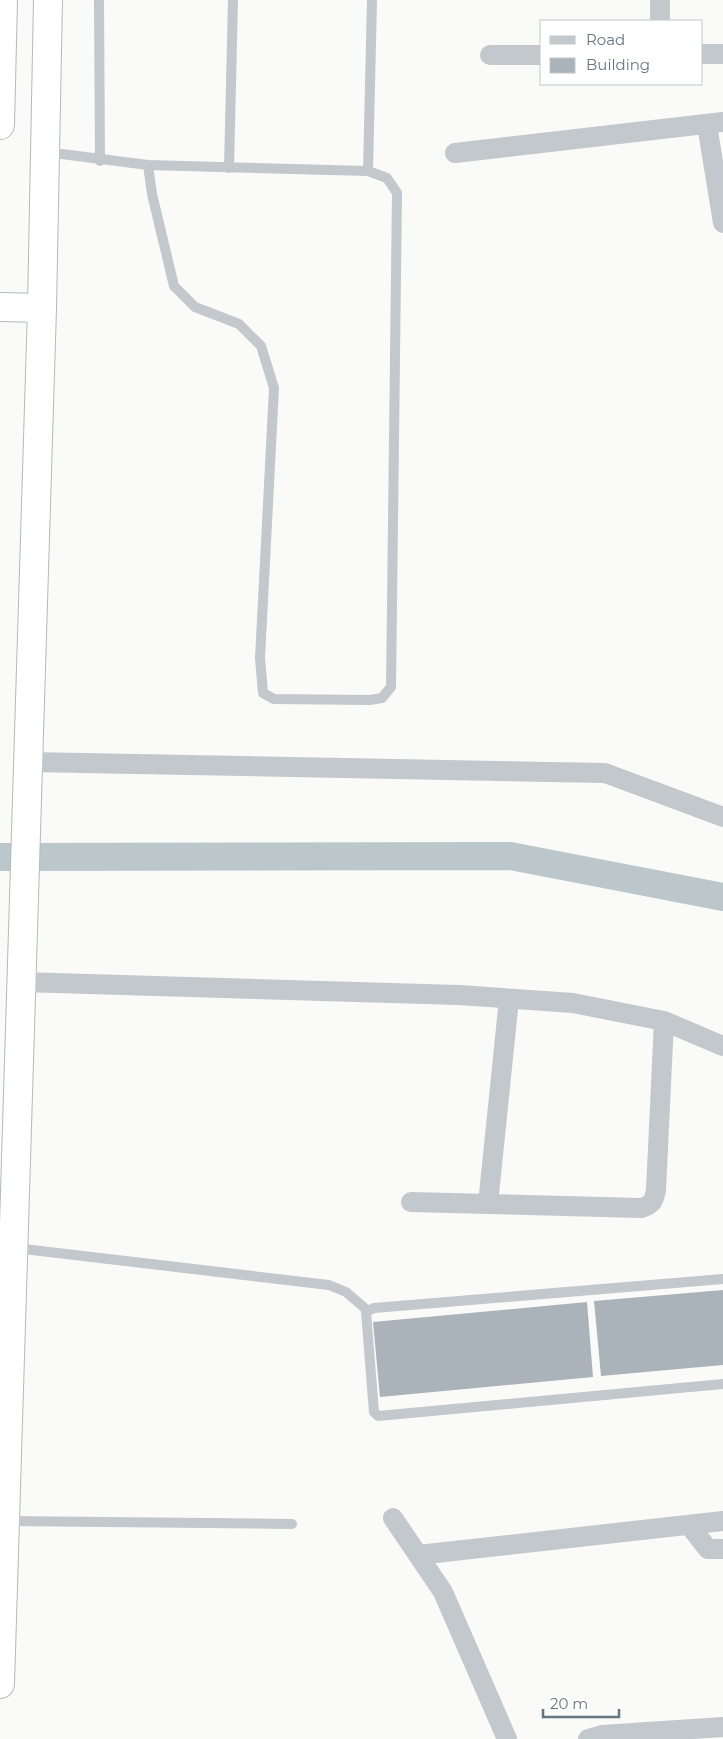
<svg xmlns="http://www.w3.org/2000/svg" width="723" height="1739" font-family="Montserrat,sans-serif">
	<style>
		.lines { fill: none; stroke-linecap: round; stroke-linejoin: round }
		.canal { stroke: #bbc7cb; stroke-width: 28 }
		.building { fill: #aab3b9 }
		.trunk-casing { stroke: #b4b9bd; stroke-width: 30 }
		.service { stroke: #c3c8cc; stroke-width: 10 }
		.minor { stroke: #c3c8cc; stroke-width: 20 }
		.trunk { stroke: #fff; stroke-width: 28 }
	</style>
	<rect width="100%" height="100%" fill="#fafaf8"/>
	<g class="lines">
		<path class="canal" d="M0,857L510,856L723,897"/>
	</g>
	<path class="building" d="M723,1290V1365L601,1376L594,1301Z
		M587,1302L593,1377L380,1397L373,1322Z"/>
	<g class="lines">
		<g class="trunk-casing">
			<path id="trunk" d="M0,125L3,0
				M0,307L42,308
				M0,1684L42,308L48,0"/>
		</g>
		<path class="service" d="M99,0L100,161
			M46,152L148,165L368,171L387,178L397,193L391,687L382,698L370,700L274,699L263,693L260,658L274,388L261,346L239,324L195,307L174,286L152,194L148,165
			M229,168L233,0
			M368,171L372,0
			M15,1248L329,1285L346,1292L367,1310
			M723,1279L374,1308L366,1312L374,1412L378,1416L723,1384
			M5,1521L292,1524"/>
		<path class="minor" d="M660,0V21
			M702,54H723
			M490,55H542
			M707,125L723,223
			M455,153L723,122
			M29,762L605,773L723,817
			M22,982L459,995L573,1003L664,1021L723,1046
			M411,1202L641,1208C652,1205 654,1201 656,1190L664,1021
			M488,1204L509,999
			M393,1518L443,1592L507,1739
			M689,1525L708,1549H723
			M418,1555L723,1521
			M588,1739L602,1735L723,1727"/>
		<use href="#trunk" class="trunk"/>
	</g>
	<rect x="540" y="20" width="162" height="65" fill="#ffffff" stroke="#c1c8cd"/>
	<rect x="550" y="36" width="25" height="8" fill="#c3c8cc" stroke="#c1c8cd"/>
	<text x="586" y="45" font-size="15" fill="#657683">Road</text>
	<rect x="550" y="58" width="25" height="15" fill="#aab3b9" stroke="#c1c8cd"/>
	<text x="586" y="70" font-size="15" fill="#657683">Building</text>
	<path d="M543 1709v8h76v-8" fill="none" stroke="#657683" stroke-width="2.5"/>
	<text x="550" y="1709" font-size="15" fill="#657683" stroke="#ffffff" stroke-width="4" paint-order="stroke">20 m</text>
</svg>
